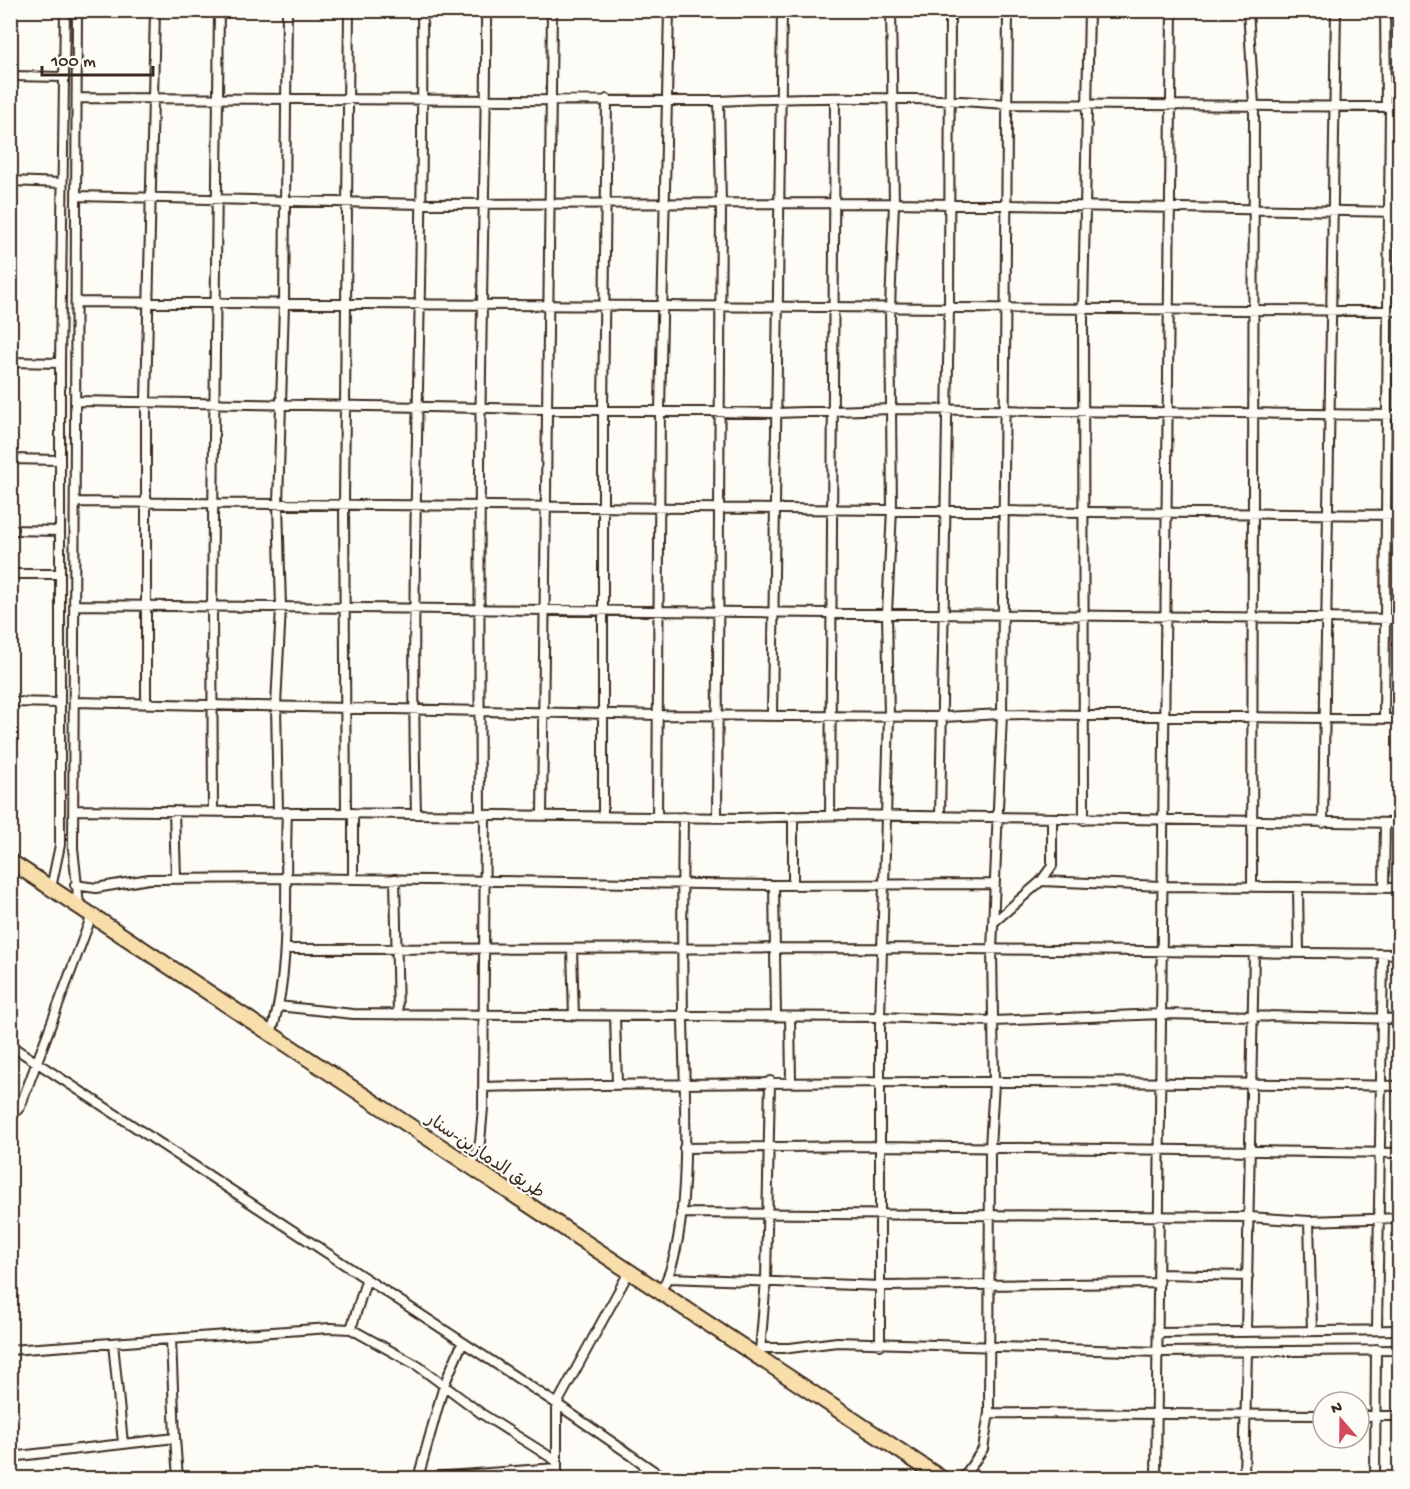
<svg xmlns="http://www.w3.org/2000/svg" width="1410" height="1489" font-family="'Gochi Hand','Playpen Sans Arabic',sans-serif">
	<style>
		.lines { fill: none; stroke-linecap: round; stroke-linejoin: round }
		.street-casing { stroke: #3b2a1e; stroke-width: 12 }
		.highway-casing { stroke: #3b2a1e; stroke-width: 18 }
		.street { stroke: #fdfcf7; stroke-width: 8 }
		.highway { stroke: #f8deab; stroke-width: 14 }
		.labels { text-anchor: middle; stroke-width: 4.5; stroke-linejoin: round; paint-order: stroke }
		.street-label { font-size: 18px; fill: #3b2a1e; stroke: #fdfcf7 }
	</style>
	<rect width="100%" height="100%" fill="#fdfcf7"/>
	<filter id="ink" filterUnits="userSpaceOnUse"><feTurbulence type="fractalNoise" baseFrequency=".0167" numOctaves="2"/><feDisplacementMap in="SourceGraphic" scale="12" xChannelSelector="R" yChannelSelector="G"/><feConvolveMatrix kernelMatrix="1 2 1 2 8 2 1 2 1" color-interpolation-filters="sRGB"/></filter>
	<g filter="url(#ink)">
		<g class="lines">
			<g class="street-casing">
				<path id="street" d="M77,10L73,848L79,905
					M1248,10L1254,105L1252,886
					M1385,10L1386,107
					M10,76L63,77
					M77,98L719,101C814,96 912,97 1007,104L1400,107
					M10,181L62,183
					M76,196L422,204L894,203L1400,212
					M76,302L1400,311
					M10,362L60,363
					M75,401L776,413L891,409L1400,415
					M10,459L60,460
					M75,502L1400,515
					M10,530L60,531
					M10,574H60
					M74,605L1400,619
					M10,702L60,703
					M74,702L658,715L943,717L1002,714L1400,719
					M146,703V402L155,10
					M772,715L782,10
					M1384,719L1390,107
					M73,810L740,818L846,815L1400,823
					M174,811L176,878
					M213,811L212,607L219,10
					M278,811L276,705L281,607L278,504L284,304L287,10
					M346,812L344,504L349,10
					M416,814C409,546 425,279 422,10
					M480,814C479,645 479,475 482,306C483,207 487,109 486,10
					M542,815L552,10
					M830,815L835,100
					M603,816V409L607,99
					M793,816V885
					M657,817L660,409L669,10
					M940,817L949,308L950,10
					M717,818L721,205L719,101
					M1084,820L1083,309L1089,10
					M1323,823L1336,10
					M353,879V813
					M395,879L398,1015
					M1041,881L1162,886L1400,888
					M75,885L96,888L149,879L284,878L774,885L994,884
					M774,885L776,1017
					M1298,887L1299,953
					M51,888L60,845V363L65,10
					M1384,888L1385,823
					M993,923L1041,881L1052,866V819
					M285,949L883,948L1400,954
					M572,949L574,1016
					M278,1006L353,1014L880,1017L993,1021L1162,1014L1400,1019
					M615,1016L617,1084
					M790,1017L791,1081
					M271,1034C292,969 284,881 287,812
					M10,1045L557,1404L664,1478
					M483,1087C788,1081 1094,1080 1400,1086
					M10,1118L20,1107L92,915
					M684,1148L880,1146L1400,1153
					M471,1167L480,1142L483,1108L485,814
					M681,1213L1249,1217L1309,1221L1400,1218
					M1309,1221L1312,1331
					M1159,1274L1248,1276
					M669,1278L881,1286L1159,1283
					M660,1292C695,1238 684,1085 683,1018C682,951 682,884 683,817
					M351,1329L366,1281
					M1377,1330L1383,954
					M1246,1332L1254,952
					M1159,1333L1400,1330
					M113,1343L123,1443
					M880,1345V1017L889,717L887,613L892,509L890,308L894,203L891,10
					M761,1348H790L837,1342L1159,1352L1400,1350
					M10,1350L330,1328L351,1329L418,1366L482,1414L555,1460
					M760,1351L766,1280L770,1081
					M989,1413L1323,1415
					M1359,1416H1400
					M175,1438L178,1478
					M10,1457L175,1438L171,1339
					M643,1464L648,1478
					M418,1478L444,1385L462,1344
					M419,1478L557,1468
					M557,1478V1404L629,1272
					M963,1478L983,1449L989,1413L990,1147L994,1083L992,950L1002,714L1008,10
					M1064,1478H1070
					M1156,1478L1172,10
					M1244,1478L1247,1351
					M1375,1478L1376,1349"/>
			</g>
			<g class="highway-casing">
				<path id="highway" d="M10,861L941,1478"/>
			</g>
			<use href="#street" class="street"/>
			<use href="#highway" class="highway"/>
		</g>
	</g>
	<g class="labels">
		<g class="street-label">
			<text transform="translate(486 1155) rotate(34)" y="6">طريق الدمازين-سنار</text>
		</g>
	</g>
	<rect width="1410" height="1489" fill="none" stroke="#fdfcf7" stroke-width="36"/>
	<rect x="18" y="18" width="1374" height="1453" fill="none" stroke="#3b2a1e" stroke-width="2" filter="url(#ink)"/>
	<g transform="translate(1341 1420) rotate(340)"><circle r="28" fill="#fdfcf7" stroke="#afa8a0" stroke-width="1.5"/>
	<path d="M0-4.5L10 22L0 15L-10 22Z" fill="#d1495b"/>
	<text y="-9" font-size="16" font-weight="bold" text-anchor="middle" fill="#3b2a1e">N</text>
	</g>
	<path d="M42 66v9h111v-9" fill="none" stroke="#3b2a1e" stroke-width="3"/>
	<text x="51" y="66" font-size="18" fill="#3b2a1e" stroke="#fdfcf7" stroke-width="4.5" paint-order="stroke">100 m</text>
</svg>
